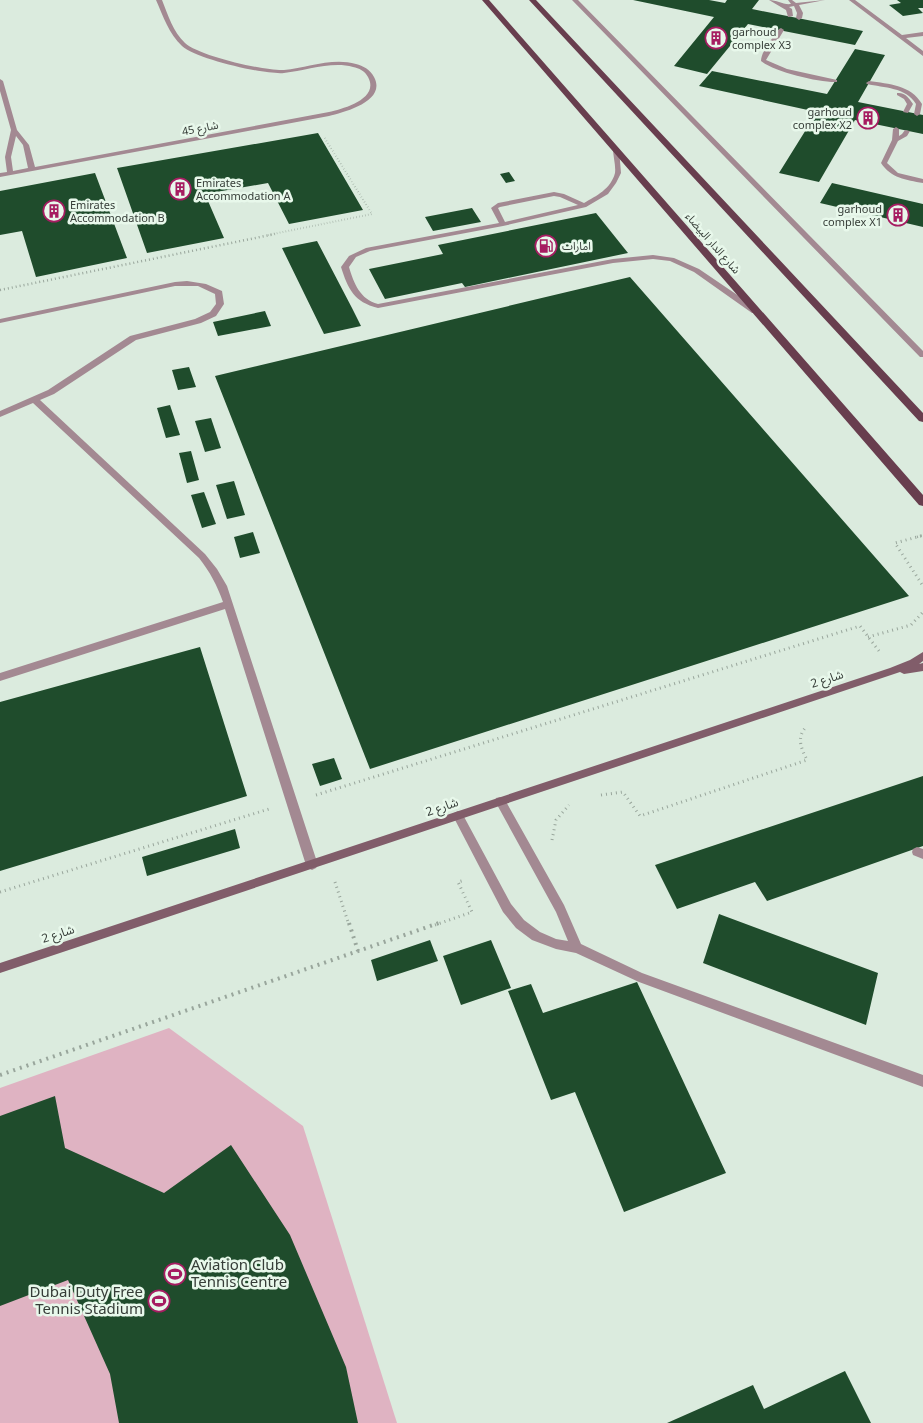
<svg xmlns="http://www.w3.org/2000/svg" width="923" height="1423" font-family="Georgia,'Noto Sans Arabic',serif">
	<style>
		.green { fill: #dfb3c2 }
		.building { fill: #1f4c2c }
		.lines { fill: none; stroke-linecap: round; stroke-linejoin: round }
		.path-far3 { stroke: #99a69c; stroke-width: 2; stroke-dasharray: 0.5 2.5; stroke-linecap: butt }
		.path-far2 { stroke: #99a69c; stroke-width: 2.5; stroke-dasharray: 1 3; stroke-linecap: butt }
		.path-far1 { stroke: #99a69c; stroke-width: 3; stroke-dasharray: 1 4; stroke-linecap: butt }
		.path { stroke: #99a69c; stroke-width: 4; stroke-dasharray: 2 5; stroke-linecap: butt }
		.lane { fill: #a38992; fill-rule: evenodd }
		.street { fill: #a38992; fill-rule: evenodd }
		.secondary { fill: #815d6a; fill-rule: evenodd }
		.primary { fill: #683e4e; fill-rule: evenodd }
		.labels { text-anchor: middle; stroke-width: 5; stroke-linejoin: round; paint-order: stroke }
		.far-poi-label { font-size: 11px; fill: #363d38; stroke: #e8f8eb; text-anchor: start }
		.far-street-label { font-size: 11px; fill: #363d38; stroke: #e8f8eb }
		.street-label { font-size: 12px; fill: #363d38; stroke: #e8f8eb }
		.near-poi-label { font-size: 15px; fill: #363d38; stroke: #e8f8eb; text-anchor: start }
	</style>
	<rect width="100%" height="100%" fill="#dbebde"/>
	<path class="green" d="M169,1028L303,1126L397,1423H0V1088Z"/>
	<path class="building" d="M633,0H709L725,3L727,0H759L752,9L863,31L855,45L748,24L707,74L674,66L714,17Z
		M897,0H923V8H918L923,13L903,16L889,5L901,3Z
		M855,49L885,55L858,102L923,115V134L855,120L819,182L779,173L817,112L699,86L712,71L827,94Z
		M318,133L363,210L289,224L268,183L205,194L224,238L147,253L117,168Z
		M509,172L515,181L506,183L500,174Z
		M95,173L127,258L36,277L22,231L0,235V191Z
		M832,183L923,204V227L820,203Z
		M472,208L481,222L433,231L425,217Z
		M596,213L628,253L465,287L462,283L385,299L369,269L443,254L438,245Z
		M317,241L352,308L361,326L324,334L282,248Z
		M630,277L909,596L370,769L215,376Z
		M265,311L271,326L218,336L213,322Z
		M189,367L196,387L178,390L172,370Z
		M170,405L180,435L166,438L157,408Z
		M211,418L221,448L205,452L195,421Z
		M191,451L199,480L187,483L179,453Z
		M234,481L245,515L227,519L216,485Z
		M204,492L216,524L202,528L191,495Z
		M253,532L260,553L240,558L234,537Z
		M200,647L247,796L0,871V702Z
		M334,758L342,779L320,786L312,764Z
		M923,776V846L767,901L755,882L677,909L655,865Z
		M235,829L240,848L147,876L142,857Z
		M719,914L878,973L866,1025L703,963Z
		M430,940L438,961L377,981L371,960Z
		M491,940L511,988L461,1005L443,956Z
		M637,982L726,1173L624,1212L575,1092L551,1100L508,991L531,984L543,1013Z
		M55,1096L65,1148L164,1193L231,1145L290,1235L346,1367L358,1423H119L110,1374L68,1280L0,1306V1116Z
		M845,1371L871,1423H667L753,1385L764,1409Z"/>
	<g class="lines">
		<path class="path-far3" d="M268,235L372,214L324,137"/>
		<path class="path-far2" d="M0,290L275,234
			M917,537L923,535"/>
		<path class="path-far1" d="M921,536L895,543L923,586
			M868,637L911,625L923,612
			M316,795L860,626L879,651
			M601,795L623,792L640,816L807,760C801,748 796,737 807,726
			M552,840L556,820L569,805
			M335,882L349,925
			M0,892L269,809
			M435,925L472,912L458,882L465,880"/>
		<path class="path" d="M349,923L358,951
			M0,1075L439,923"/>
		<path class="lane" d="M156,0H162C168,15 173,32 185,43C199,56 264,71 284,70C307,68 332,57 356,64C363,66 370,69 374,77C387,101 345,112 329,116L0,177V173L7,172L5,157L11,130L0,91V79L3,81L17,130L29,145L35,167L329,112C343,109 380,99 368,77C365,71 359,68 353,67C331,61 306,71 284,73C265,75 196,59 182,46C169,34 163,16 156,0ZM16,136L23,145L28,168L13,171L11,157Z
			M572,0H578L923,351V357H920Z
			M769,0C777,0 783,5 791,4L788,0H792L796,3L825,0L799,5L803,13L802,18L799,20L796,18L797,13L794,6L789,7L792,9L793,16L788,17L786,10Z
			M781,28L784,30L766,60L787,69L837,80V82C821,83 774,72 761,61C761,51 773,38 779,29Z
			M869,81C889,84 911,85 922,104L920,114L917,116L914,114L916,104C906,87 884,88 867,84L866,83Z
			M897,93C905,92 909,98 913,104L908,113L903,112L907,104L904,99L897,95Z
			M896,127L899,129V136L902,134L905,130L910,131L907,136L898,141L887,163L898,173L923,179V183C906,180 891,178 881,163L892,140L893,129Z
			M616,147L619,149L621,173L616,183L608,194L586,207L503,226L370,251L356,257L349,267C354,284 360,299 378,304L613,259L653,255L674,258L699,269L758,309V313H752L694,272L670,261L653,259L613,263L378,308C354,302 348,289 341,267L349,256L366,248L499,223L491,208L498,203L554,192L564,194L584,203C596,196 611,189 615,173C616,166 613,156 613,149ZM554,196L560,197L578,205L505,222L498,208L500,207Z
			M187,281L206,284L222,291L224,304L216,316L201,323L136,340L54,394L40,400L205,554L217,569L227,586L318,865L316,868L312,870L308,868L306,865L225,609L0,681V673L223,602C217,585 210,572 199,558L33,403L0,417V411L48,390L130,336L195,319L210,312L216,304L215,294L198,286H175L0,323V319L175,282Z
			M500,797L504,798L564,905L581,944L642,973L923,1075V1087L639,982L576,953L556,949L532,940L516,928L503,912L453,816L454,813L458,811L462,813L511,904L524,920L540,932L556,939L568,941L556,912L495,801L496,798Z
			M917,847L923,849V859L913,855L912,852L913,849Z"/>
		<path class="street" d="M849,0H855L902,35L923,32V36L906,38L923,51V56Z"/>
		<path class="secondary" d="M923,652V661L919,664L923,663V671L904,674L900,672L0,973V963L890,668L910,660Z"/>
		<path class="primary" d="M482,0H489L923,495V506L919,505Z
			M529,0H536L923,413V422L919,421Z"/>
	</g>
	<defs>
		<g id="building-ring" transform="scale(1.125)"><circle r="9.5" fill="#e8f8eb" stroke="#a61c61" stroke-width="1.5"/><path d="M-4-6H4V6H1V3H-1V6H-4ZM-2.5-4.3h1.7v1.8h-1.7ZM.8-4.3h1.7v1.8H.8ZM-2.5-1h1.7V.8h-1.7ZM.8-1h1.7V.8H.8Z" fill="#a61c61"/></g>
		<g id="fuel-ring" transform="scale(1.125)"><circle r="9.5" fill="#e8f8eb" stroke="#a61c61" stroke-width="1.5"/><path d="M-5.5-6h7V0h2V4h1.3V-2.5L3-4.5l.8-.8L6-3V5H2.5V1h-1V6h-7ZM-4.2-4.7v3.2H.2V-4.7Z" fill="#a61c61"/></g>
		<g id="stadium-ring" transform="scale(1.125)"><circle r="9.5" fill="#e8f8eb" stroke="#a61c61" stroke-width="1.5"/><path d="M0-5a6.5 5 0 1 0 0 10a6.5 5 0 1 0 0-10ZM-3.5-1.8h7v3.6h-7Z" fill="#a61c61"/></g>
	</defs>
	<g fill-rule="evenodd">
		<use href="#building-ring" x="716" y="38"/>
		<use href="#building-ring" x="868" y="118"/>
		<use href="#building-ring" x="180" y="189"/>
		<use href="#building-ring" x="54" y="211"/>
		<use href="#building-ring" x="898" y="215"/>
		<use href="#fuel-ring" x="546" y="246"/>
		<use href="#stadium-ring" x="175" y="1274"/>
		<use href="#stadium-ring" x="159" y="1301"/>
	</g>
	<g class="labels">
		<g class="far-poi-label">
			<text x="732" y="36">garhoud<tspan x="732" dy="13">complex X3</tspan></text>
			<text x="852" y="116" text-anchor="end">garhoud<tspan x="852" dy="13">complex X2</tspan></text>
			<text x="196" y="187">Emirates<tspan x="196" dy="13">Accommodation A</tspan></text>
			<text x="70" y="209">Emirates<tspan x="70" dy="13">Accommodation B</tspan></text>
			<text x="882" y="213" text-anchor="end">garhoud<tspan x="882" dy="13">complex X1</tspan></text>
			<text x="562" y="250">امارات</text>
		</g>
		<g class="far-street-label">
			<text transform="translate(200 128) rotate(-11)" y="4">شارع 45</text>
			<text transform="translate(713 243) rotate(49)" y="4">شارع الدار البيضاء</text>
		</g>
		<g class="street-label">
			<text transform="translate(827 679) rotate(-18)" y="4">شارع 2</text>
			<text transform="translate(442 807) rotate(-19)" y="4">شارع 2</text>
			<text transform="translate(58 934) rotate(-18)" y="4">شارع 2</text>
		</g>
		<g class="near-poi-label">
			<text x="191" y="1270">Aviation Club<tspan x="191" dy="17">Tennis Centre</tspan></text>
			<text x="143" y="1297" text-anchor="end">Dubai Duty Free<tspan x="143" dy="17">Tennis Stadium</tspan></text>
		</g>
	</g>
</svg>
